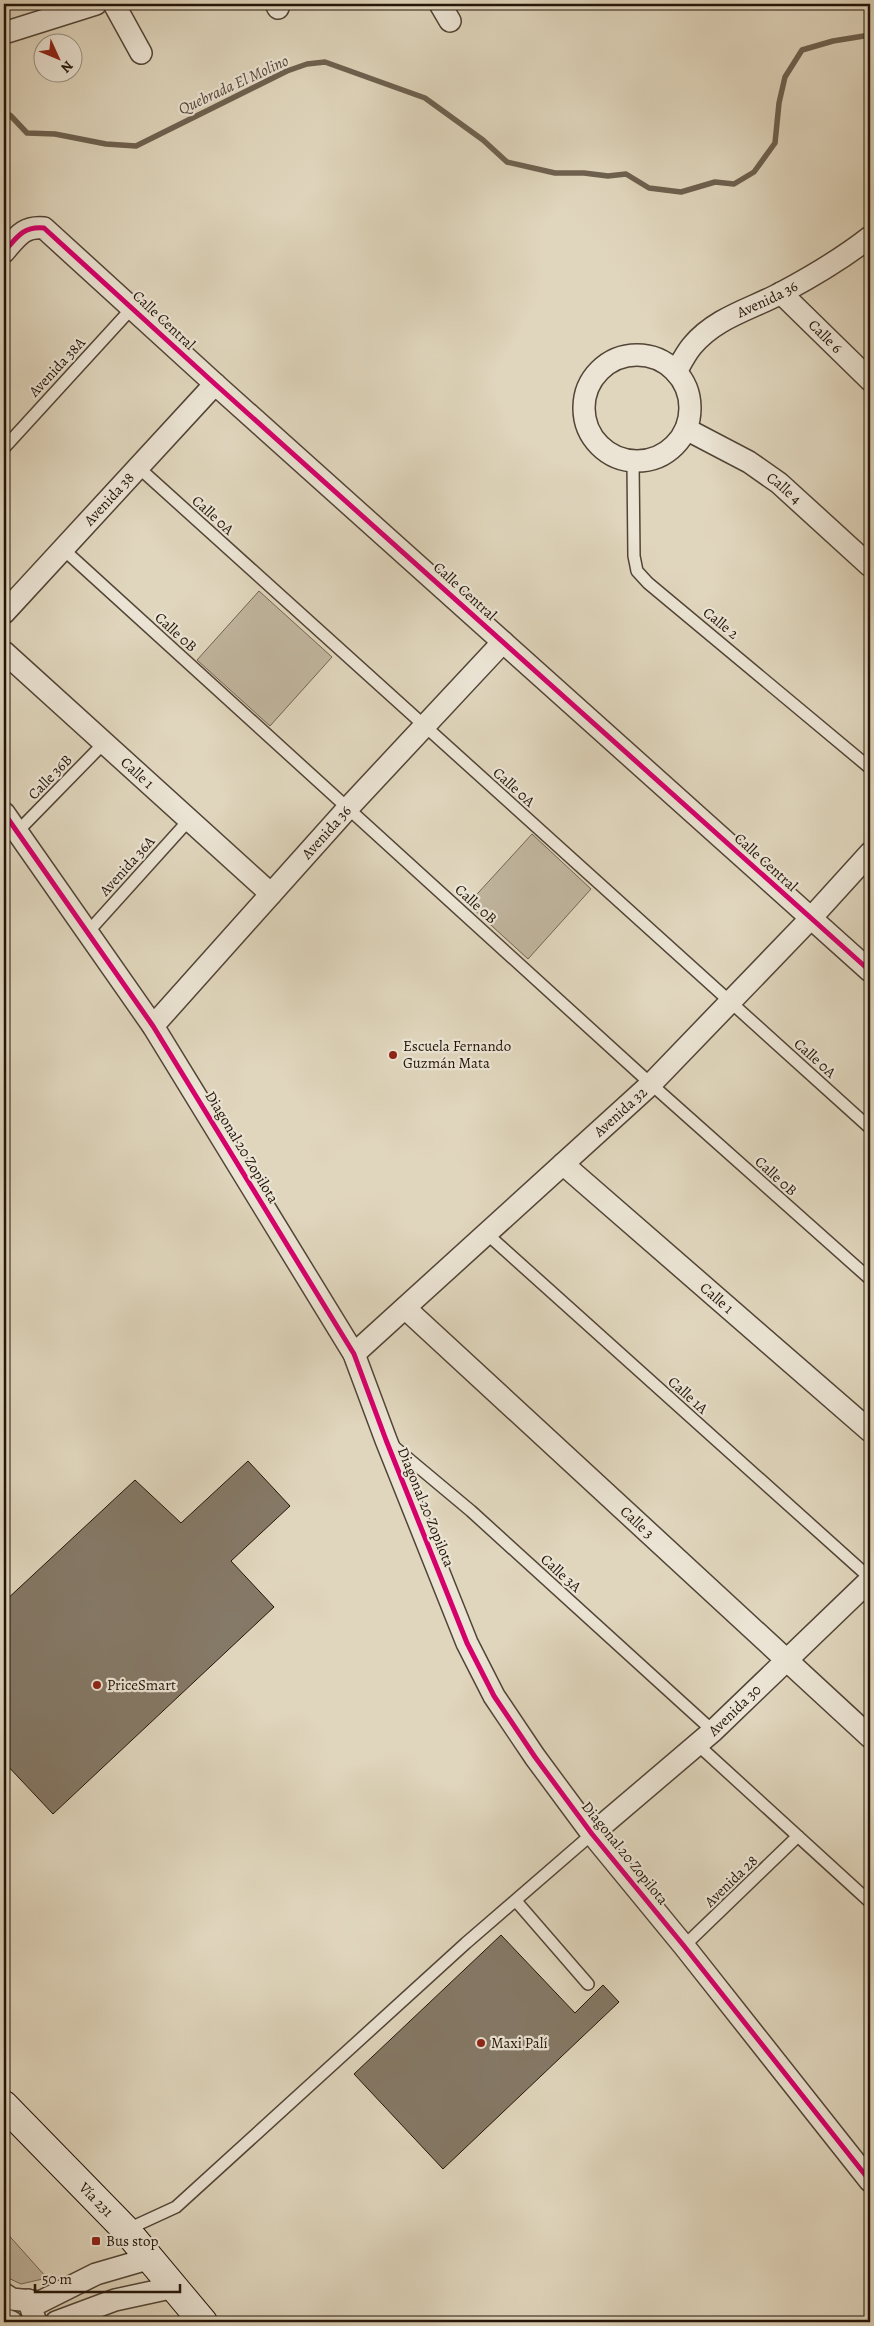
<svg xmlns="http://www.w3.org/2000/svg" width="874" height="2326" font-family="Alegreya,serif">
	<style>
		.green { fill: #c0b59e; stroke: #726454 }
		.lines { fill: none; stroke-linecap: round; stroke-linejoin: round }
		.stream { stroke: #6e6150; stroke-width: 5.5 }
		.building { fill: #857967; stroke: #231409 }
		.lane-casing { stroke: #524436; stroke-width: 14 }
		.street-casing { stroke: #524436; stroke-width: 24 }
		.secondary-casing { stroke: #231409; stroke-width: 30 }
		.lane { stroke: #ebe4d4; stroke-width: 11 }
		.street { stroke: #ebe4d4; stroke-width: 21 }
		.secondary { stroke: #ebe4d4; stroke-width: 28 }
		.cycleway-casing { stroke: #ebe4d4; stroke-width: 8 }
		.cycleway { stroke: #d6006c; stroke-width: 5 }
		.poi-dot { fill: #8f2418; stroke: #ebe4d4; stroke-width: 2 }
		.labels { text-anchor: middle; stroke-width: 4.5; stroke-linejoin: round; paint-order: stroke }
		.street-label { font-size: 15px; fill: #231409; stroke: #ebe4d4 }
		.poi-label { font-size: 15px; fill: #231409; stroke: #ebe4d4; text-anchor: start }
		.water-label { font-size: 16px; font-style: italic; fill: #554739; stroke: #ebe4d4 }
	</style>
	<rect width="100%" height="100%" fill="#e0d6bd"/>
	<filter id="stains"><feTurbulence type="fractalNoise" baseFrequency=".004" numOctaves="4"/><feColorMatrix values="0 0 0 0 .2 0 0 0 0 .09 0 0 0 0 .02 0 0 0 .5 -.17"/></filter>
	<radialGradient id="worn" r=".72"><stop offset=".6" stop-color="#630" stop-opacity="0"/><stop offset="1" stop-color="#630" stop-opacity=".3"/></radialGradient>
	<path class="green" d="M259,591L332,657L270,726L197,660Z
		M532,834L591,889L528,959L468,904Z
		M4,2230L47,2278L21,2284L4,2276Z"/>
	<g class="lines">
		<path class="stream" d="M4,112L11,116L27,133L55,134L106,144L136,146L287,71L307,64L325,62L425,98L483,140L507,162L555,173H584L608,176L626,174L649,188L681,192L715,182L734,184L754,172L775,143L779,103L785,77L802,50L833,41L870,35"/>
	</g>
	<path class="building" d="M248,1461L290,1506L231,1561L274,1607L53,1814L4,1762V1602L135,1480L181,1523Z
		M501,1935L575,2013L603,1985L619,2002L443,2169L354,2074Z"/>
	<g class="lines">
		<g class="lane-casing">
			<path id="lane" d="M4,448L133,307
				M633,462L634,556L637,571L648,583L870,768
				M138,467L870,1128
				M63,549L651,1084L870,1279
				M17,832L104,743
				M88,932L189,820
				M487,1234L870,1578
				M392,1445L471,1511L713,1731
				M698,1745L870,1902
				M516,1901L588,1984
				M684,1946L798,1836
				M126,2230L176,2207L466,1943L592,1834"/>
		</g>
		<g class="street-casing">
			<g id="street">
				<path d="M114,4L141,53"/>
				<path d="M276,4L278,8"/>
				<path d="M440,4L450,21"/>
				<path d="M4,33L96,4"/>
				<path d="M4,252C17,237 23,226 44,228L215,384L870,971"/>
				<path id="s1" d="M781,293L870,380"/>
				<circle cx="637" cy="408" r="53"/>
				<path id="s2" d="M676,372C681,363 686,353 692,346C716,317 752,309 783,292C813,276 843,258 870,237"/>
				<path id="s3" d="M686,429L749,462L779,483L870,566"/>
				<path id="s4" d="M4,613L215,384"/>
				<path id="s5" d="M4,652L271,894"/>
				<path d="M4,813L153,1026L354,1354L386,1440L467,1643L494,1696L535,1757L592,1834L684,1946L870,2181"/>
				<path id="s6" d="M153,1026L348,808L503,642"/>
				<path id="s7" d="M563,1164L870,1431"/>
				<path id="s8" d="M405,1308L870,1737"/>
				<path id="s9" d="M354,1354L651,1084L811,918L870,853"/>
				<path id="s10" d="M592,1834L713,1731L870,1580"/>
				<path d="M4,2294L12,2299L40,2302L96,2274L151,2258"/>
				<path d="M28,2300L36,2322"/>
				<path d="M4,2319L12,2322"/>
				<path d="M56,2322L115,2300L175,2287"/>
			</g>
		</g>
		<g class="secondary-casing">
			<g id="secondary">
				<path id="s11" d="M4,2105L126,2230L203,2322"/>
			</g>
		</g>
		<use href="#lane" class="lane"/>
		<use href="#street" class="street"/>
		<use href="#secondary" class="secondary"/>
		<g class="cycleway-casing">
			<path id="cycleway" d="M4,252C17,237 23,226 44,228L215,384L870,971
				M4,813L153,1026L354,1354L386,1440L467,1643L494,1696L535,1757L592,1834L684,1946L870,2181"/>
		</g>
		<use href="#cycleway" class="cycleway"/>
	</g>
	<g class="poi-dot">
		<circle cx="393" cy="1055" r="5"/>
		<circle cx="97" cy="1685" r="5"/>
		<circle cx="481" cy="2043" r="5"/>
		<rect x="91" y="2236" width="10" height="10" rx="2.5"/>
	</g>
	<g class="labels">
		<g class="street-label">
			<text dy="5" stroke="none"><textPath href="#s2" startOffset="120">Avenida 36</textPath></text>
			<text transform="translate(164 320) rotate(43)" y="5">Calle Central</text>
			<text dy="5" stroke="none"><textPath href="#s1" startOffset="62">Calle 6</textPath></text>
			<text transform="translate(57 367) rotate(-47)" y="5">Avenida 38A</text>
			<text dy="5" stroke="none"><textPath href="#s3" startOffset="115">Calle 4</textPath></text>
			<text dy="5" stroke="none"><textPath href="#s4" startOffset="155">Avenida 38</textPath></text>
			<text transform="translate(213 515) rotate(42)" y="5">Calle 0A</text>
			<text transform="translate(465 591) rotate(42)" y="5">Calle Central</text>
			<text transform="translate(721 623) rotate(39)" y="5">Calle 2</text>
			<text transform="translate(176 632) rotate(42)" y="5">Calle 0B</text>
			<text dy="5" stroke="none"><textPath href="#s5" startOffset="180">Calle 1</textPath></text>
			<text transform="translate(50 777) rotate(-46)" y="5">Calle 36B</text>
			<text transform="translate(514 787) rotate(42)" y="5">Calle 0A</text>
			<text dy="5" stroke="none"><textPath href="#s6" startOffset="260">Avenida 36</textPath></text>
			<text transform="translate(766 862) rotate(42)" y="5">Calle Central</text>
			<text transform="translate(127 866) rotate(-48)" y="5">Avenida 36A</text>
			<text transform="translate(476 904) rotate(42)" y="5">Calle 0B</text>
			<text transform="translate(815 1058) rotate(42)" y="5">Calle 0A</text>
			<text dy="5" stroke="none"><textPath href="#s9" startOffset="360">Avenida 32</textPath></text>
			<text transform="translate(242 1147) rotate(59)" y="5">Diagonal 20 Zopilota</text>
			<text transform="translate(776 1176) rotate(42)" y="5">Calle 0B</text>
			<text dy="5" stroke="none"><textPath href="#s7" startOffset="204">Calle 1</textPath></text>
			<text transform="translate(688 1395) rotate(42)" y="5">Calle 1A</text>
			<text transform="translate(426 1507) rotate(68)" y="5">Diagonal 20 Zopilota</text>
			<text dy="5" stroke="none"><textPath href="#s8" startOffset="316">Calle 3</textPath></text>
			<text transform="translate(561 1573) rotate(42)" y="5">Calle 3A</text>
			<text dy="5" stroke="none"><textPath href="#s10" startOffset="189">Avenida 30</textPath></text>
			<text transform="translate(625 1853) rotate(51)" y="5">Diagonal 20 Zopilota</text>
			<text transform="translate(731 1881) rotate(-44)" y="5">Avenida 28</text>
			<text dy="5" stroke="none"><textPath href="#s11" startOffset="132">Vía 231</textPath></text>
		</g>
		<g class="poi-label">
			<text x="403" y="1051">Escuela Fernando<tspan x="403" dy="17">Guzmán Mata</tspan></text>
			<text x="107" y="1690">PriceSmart</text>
			<text x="491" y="2048">Maxi Palí</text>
			<text x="106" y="2246">Bus stop</text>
		</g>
		<g class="water-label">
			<text transform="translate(233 84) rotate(-25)" y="6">Quebrada El Molino</text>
		</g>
	</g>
	<rect width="874" height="2326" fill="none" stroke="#e0d6bd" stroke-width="20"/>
	<rect x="5" y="5" width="864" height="2316" fill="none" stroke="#231409" stroke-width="2.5"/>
	<rect x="10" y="10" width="854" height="2306" fill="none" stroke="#231409"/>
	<g transform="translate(58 58) rotate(134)"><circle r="24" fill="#ebe4d4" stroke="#9b9183"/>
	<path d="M0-4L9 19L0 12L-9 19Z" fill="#8f2418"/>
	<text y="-8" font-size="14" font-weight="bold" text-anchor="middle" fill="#231409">N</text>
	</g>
	<path d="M35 2284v8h145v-8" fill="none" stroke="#231409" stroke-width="2.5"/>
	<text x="42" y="2284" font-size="15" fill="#231409" stroke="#ebe4d4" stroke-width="4" paint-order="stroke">50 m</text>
	<rect width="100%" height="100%" filter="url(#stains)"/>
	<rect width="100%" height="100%" fill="url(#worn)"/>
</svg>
